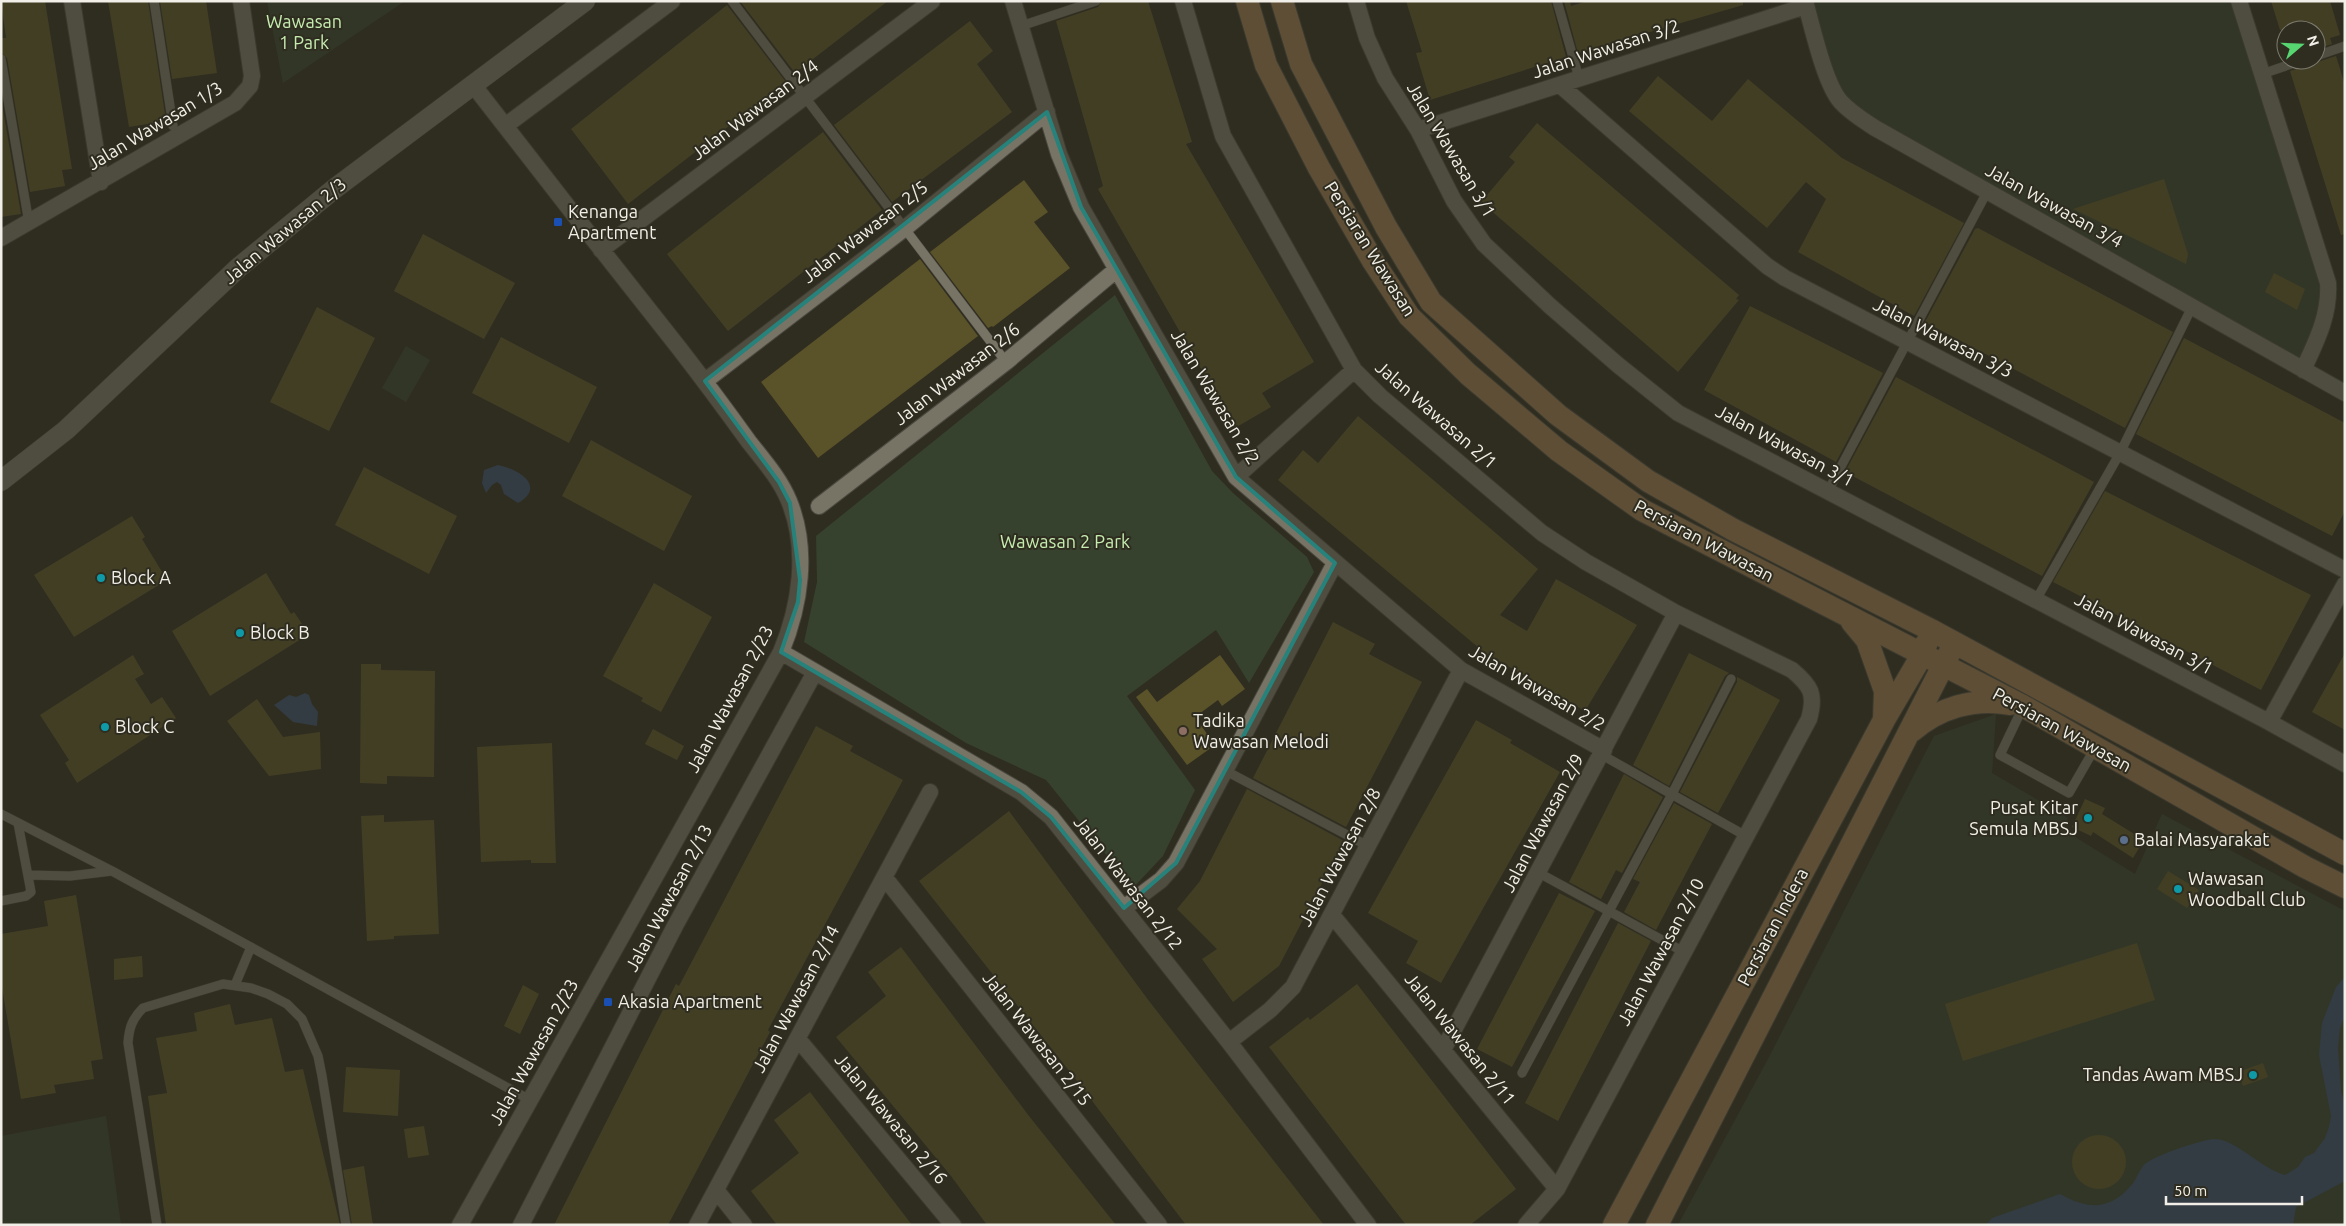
<svg xmlns="http://www.w3.org/2000/svg" width="2346" height="1226" font-family="Ubuntu,sans-serif">
	<style>
		.green { fill: #36422e }
		.water { fill: #384d6d }
		.building { fill: #5a5229 }
		.lines { fill: none; stroke-linecap: round; stroke-linejoin: round }
		.service-casing { stroke: #4b493f; stroke-width: 10 }
		.minor-casing { stroke: #4b493f; stroke-width: 18 }
		.tertiary-casing { stroke: #4b493f; stroke-width: 21 }
		.secondary-casing { stroke: #4b493f; stroke-width: 24 }
		.service { stroke: #777466; stroke-width: 9 }
		.minor { stroke: #777466; stroke-width: 16 }
		.tertiary { stroke: #777466; stroke-width: 20 }
		.secondary { stroke: #977750; stroke-width: 22 }
		.marked { fill: none; stroke: #26827a; stroke-width: 4; stroke-linejoin: round }
		.transit-dot { fill: #1a4fb4; stroke: #2f2d20; stroke-width: 2 }
		.culture-dot { fill: #0f9aa8; stroke: #2f2d20; stroke-width: 2 }
		.education-dot { fill: #8d6e63; stroke: #2f2d20; stroke-width: 2 }
		.service-dot { fill: #5c6f8a; stroke: #2f2d20; stroke-width: 2 }
		.labels { text-anchor: middle; stroke-width: 4; stroke-linejoin: round; paint-order: stroke }
		.park-label { font-size: 18px; fill: #c6edb0; stroke: #2f2d20 }
		.street-label { font-size: 18px; fill: #f1efe7; stroke: #2f2d20 }
		.poi-label { font-size: 18px; fill: #f1efe7; stroke: #2f2d20; text-anchor: start }
	</style>
	<rect width="100%" height="100%" fill="#2f2d20"/>
	<path class="green" d="M267,1H405L283,83Z
		M1806,1H2239L2328,283L2303,370L1840,101Z
		M1115,295L1212,471L1233,493L1307,557L1314,572L1249,683L1216,630L1127,696L1195,790L1163,856L1133,888L1046,780L966,743L804,642L817,582L816,536Z
		M406,346L430,360L406,402L382,388Z
		M1996,714L1992,773L2068,818L2062,829L2135,874L2162,814L2345,911V1225H1678L1767,1061L1934,736Z
		M106,1116L121,1225H1V1136Z"/>
	<path class="water" d="M498,465C518,469 547,486 518,503L504,494L501,485L497,482L492,485L486,493L482,483L484,470Z
		M305,693L309,695L312,704L318,712L317,726L293,722L274,705L289,695L296,697Z
		M2345,977V1016L2340,1028L2338,1048L2341,1091L2345,1107V1181L2296,1207L2293,1225H1986L1992,1218L2060,1194C2090,1211 2112,1210 2134,1182C2137,1177 2139,1171 2143,1166C2149,1157 2203,1139 2215,1139C2237,1140 2260,1168 2285,1175L2298,1167L2305,1157L2314,1153L2325,1138L2329,1127L2331,1116L2319,1055L2322,1023L2336,987Z"/>
	<path class="building" d="M1,1H45L72,169L62,170L65,186L30,192L7,58L1,53V38H6Z
		M108,1H148L166,121L129,127Z
		M160,1H206L217,73L172,79Z
		M740,1H888L795,73Z
		M1102,1H1148L1192,142L1186,144L1314,362L1262,393L1271,407L1235,428L1098,189L1103,186L1056,21L1098,7Z
		M1406,1H1551L1566,57L1430,100L1416,53L1422,52Z
		M1564,1H1570L1571,6L1587,1H1743V5L1578,53Z
		M2271,1H2330L2340,35L2330,38L2332,44L2316,49V30H2280Z
		M727,5L786,82L628,204L571,129Z
		M970,21L993,51L977,64L1012,112L892,202L834,125Z
		M2336,56L2345,85V234L2341,235L2290,71Z
		M1658,76L1712,121L1748,79L1842,158L1964,223L1914,316L1798,252L1826,199L1806,182L1767,228L1629,111Z
		M1,98L21,214L1,217Z
		M1537,123L1739,295L1736,299L1739,300L1678,372L1481,202L1515,162L1509,157Z
		M823,132L882,210L728,331L667,254Z
		M2164,179L2188,254L2186,264L2073,209Z
		M1024,180L1048,212L1034,222L1070,268L993,327L992,326L988,328L930,252Z
		M1978,228L2173,332L2125,428L1925,322L1975,229Z
		M423,234L515,283L484,339L394,291Z
		M920,259L978,336L818,458L761,382Z
		M2274,273L2305,289L2297,310L2265,292Z
		M1750,306L1883,373L1836,462L1704,390Z
		M317,307L375,338L329,431L270,402Z
		M501,337L597,387L569,443L472,393Z
		M2184,338L2345,423V511L2332,536L2136,434Z
		M1896,377L2094,482L2042,576L1845,472Z
		M1358,416L1538,569L1500,615L1527,631L1556,579L1637,625L1585,711L1485,653L1278,480L1303,450L1318,463Z
		M591,440L692,496L664,551L562,496Z
		M364,467L457,516L429,574L335,525Z
		M2105,491L2311,595L2261,690L2053,582Z
		M132,516L145,537L142,539L167,580L74,637L34,575Z
		M266,573L291,614L294,612L309,634L210,696L172,631Z
		M654,583L712,617L661,712L641,701L643,698L603,676Z
		M1333,622L1375,644L1369,654L1422,682L1346,827L1253,778Z
		M1689,653L1729,673L1725,676L1669,786L1633,765Z
		M2345,653V730L2312,712Z
		M133,655L144,674L135,679L151,704L162,697L176,718L77,783L65,763L69,760L40,715Z
		M1220,655L1245,689L1222,706L1218,700L1195,717L1215,745L1187,765L1136,697L1147,689L1157,702Z
		M361,664H381V670L435,671L434,777L387,776V784L360,783Z
		M1737,677L1780,700L1718,813L1680,792L1737,682Z
		M257,699L283,737L320,732L321,769L269,776L227,721Z
		M1476,720L1512,740L1510,743L1560,772L1441,983L1406,963L1418,941L1368,913Z
		M816,726L853,746L850,751L903,780L768,1030L770,1032L668,1225H554L676,984L679,986Z
		M653,729L684,746L677,760L645,744Z
		M552,743L556,863H531V860L481,862L477,747Z
		M1624,774L1663,797L1622,873L1616,870L1601,899L1569,882Z
		M1247,789L1344,841L1279,966L1233,1002L1202,959L1217,949L1177,909L1200,881Z
		M2085,799L2105,808L2102,814L2144,840L2133,858L2093,832L2091,836L2072,827Z
		M1674,803L1712,824L1656,930L1624,912L1640,882L1633,879Z
		M1009,811L1149,1001L1324,1225H1186L1074,1077L919,881Z
		M384,815V822L434,820L439,934L394,936V939L367,941L361,816Z
		M2168,871L2199,890L2187,908L2157,889Z
		M1559,893L1595,911L1512,1067L1477,1049Z
		M76,895L103,1059L91,1061L94,1079L54,1085L56,1093L21,1099L1,982V934L48,926L44,901Z
		M1618,923L1651,941L1558,1121L1525,1103Z
		M2137,943L2155,1000L1963,1061L1945,1004Z
		M901,947L1029,1116L1116,1225H987L951,1176L836,1037L886,996L868,972Z
		M142,956L143,977L114,980V959Z
		M1357,984L1516,1189L1470,1225H1406L1269,1047L1308,1017L1310,1020Z
		M523,985L539,994L520,1034L504,1026Z
		M230,1004L235,1025L272,1018L285,1072L303,1069L340,1225H166L148,1096L167,1093L156,1038L197,1031L194,1013Z
		M2263,1063L2268,1077L2243,1086L2238,1072Z
		M346,1067L400,1070L398,1116L343,1112Z
		M810,1092L912,1225H777L751,1191L799,1153L774,1120Z
		M424,1126L429,1155L408,1158L404,1129Z
		M2072 1162a27 27 0 1 1 54 0a27 27 0 1 1-54 0Z
		M364,1166L373,1225H352L343,1170Z"/>
	<g class="lines">
		<g class="service-casing">
			<path id="service" d="M154,1L173,126
				M732,1L1006,362
				M1557,1L1579,78
				M1021,26L1096,1
				M2316,56L2345,46
				M1,59L29,223
				M2262,74L2303,60
				M1828,491L1987,192
				M2036,600L2120,453L2192,307
				M2023,707L2000,755L2069,793L2095,748
				M1602,755L1746,836
				M1226,771L1368,846
				M1,814L112,871L530,1100
				M1539,873L1684,952
				M28,875L70,876L112,871
				M1,901L26,896L31,892L18,823
				M235,985L251,947
				M1522,1073L1672,794L1731,679
				M157,1225L128,1043C129,1028 132,1019 143,1008L223,984L251,988L268,994L287,1004L302,1019L318,1056L322,1076L346,1225"/>
		</g>
		<g class="minor-casing">
			<path id="minor" d="M72,1L101,182
				M1013,1L1059,154L1081,207L1236,477L1461,670L1604,750
				M1183,1L1223,136L1354,370L1380,396L1542,533L1586,562L1676,613L1792,670C1811,686 1816,694 1809,719L1557,1189L1526,1225
				M1356,1L1367,38L1385,78L1418,130L1454,201L1484,244L1550,306L1618,365L1678,413L2269,722L2345,764
				M1805,1C1812,26 1825,85 1841,102C1851,113 1863,120 1875,128L2345,393
				M2239,1L2328,283C2330,315 2316,342 2303,370
				M1560,85L1767,266L1785,278L2345,570
				M505,126L672,1
				M1418,130L1806,6
				M1,238L235,103L250,86L252,76L241,1
				M601,250L932,1
				M705,381L905,228L1047,112
				M1236,477L1354,370
				M819,506L1006,362L1116,270
				M781,652L1021,792L1051,817L1229,1042L1368,1225
				M2269,722L2345,584
				M885,878L1159,1225
				M1124,908L1161,880L1176,863L1335,563
				M1332,915L1557,1189
				M798,1039L953,1225
				M1229,1042L1270,1010L1293,987L1461,670
				M1443,1050L1676,613
				M716,1190L744,1225
				M460,1225L781,652C800,606 809,550 789,501C780,479 764,461 749,442C726,410 703,379 679,348C610,261 542,174 474,86
				M521,1225L675,926L815,672
				M697,1225L930,792"/>
		</g>
		<g class="tertiary-casing">
			<path id="tertiary" d="M1,481L66,430L238,268L334,189L585,1"/>
		</g>
		<g class="secondary-casing">
			<path id="secondary" d="M1247,1L1266,65L1319,168L1373,261L1409,316L1468,374L1559,451L1642,510L2023,706L2305,867L2345,887
				M1282,1L1301,64L1386,227L1431,302L1558,415L1648,481L1732,529L1931,630L2345,854
				M1852,622L1867,640L1885,691L1884,719
				M1912,731C1939,708 1974,697 2010,704
				M1614,1225L1884,720L1922,655L1927,642
				M1657,1225L1950,652"/>
		</g>
		<use href="#service" class="service"/>
		<use href="#minor" class="minor"/>
		<use href="#tertiary" class="tertiary"/>
		<use href="#secondary" class="secondary"/>
	</g>
	<path d="M0 0H2346V1226H0ZM1047,112L1081,207L1236,477L1335,563L1176,863L1124,908L1051,817L1021,792L781,652L798,602L800,580L790,503L779,482L705,381Z" fill="#2f2d20" fill-opacity=".55" fill-rule="evenodd"/>
	<path class="marked" d="M1047,112L1081,207L1236,477L1335,563L1176,863L1124,908L1051,817L1021,792L781,652L798,602L800,580L790,503L779,482L705,381Z"/>
	<g class="transit-dot">
		<rect x="553" y="217" width="10" height="10" rx="2.5"/>
		<rect x="603" y="997" width="10" height="10" rx="2.5"/>
	</g>
	<g class="culture-dot">
		<circle cx="101" cy="578" r="5"/>
		<circle cx="240" cy="633" r="5"/>
		<circle cx="105" cy="727" r="5"/>
		<circle cx="2088" cy="818" r="5"/>
		<circle cx="2178" cy="889" r="5"/>
		<circle cx="2253" cy="1075" r="5"/>
	</g>
	<circle class="education-dot" cx="1183" cy="731" r="5"/>
	<circle class="service-dot" cx="2124" cy="840" r="5"/>
	<g class="labels">
		<g class="park-label">
			<text x="304" y="28">Wawasan<tspan x="304" dy="21">1 Park</tspan></text>
			<text x="1065" y="548">Wawasan 2 Park</text>
		</g>
		<g class="street-label">
			<text transform="translate(1606 49) rotate(-18)" y="6">Jalan Wawasan 3/2</text>
			<text transform="translate(755 110) rotate(-37)" y="6">Jalan Wawasan 2/4</text>
			<text transform="translate(155 126) rotate(-31)" y="6">Jalan Wawasan 1/3</text>
			<text transform="translate(1451 150) rotate(59)" y="6">Jalan Wawasan 3/1</text>
			<text transform="translate(2054 206) rotate(29)" y="6">Jalan Wawasan 3/4</text>
			<text transform="translate(285 231) rotate(-40)" y="6">Jalan Wawasan 2/3</text>
			<text transform="translate(865 232) rotate(-38)" y="6">Jalan Wawasan 2/5</text>
			<text transform="translate(1370 249) rotate(58)" y="6">Persiaran Wawasan</text>
			<text transform="translate(1943 338) rotate(27)" y="6">Jalan Wawasan 3/3</text>
			<text transform="translate(957 374) rotate(-38)" y="6">Jalan Wawasan 2/6</text>
			<text transform="translate(1215 397) rotate(59)" y="6">Jalan Wawasan 2/2</text>
			<text transform="translate(1436 415) rotate(41)" y="6">Jalan Wawasan 2/1</text>
			<text transform="translate(1785 446) rotate(28)" y="6">Jalan Wawasan 3/1</text>
			<text transform="translate(1704 541) rotate(28)" y="6">Persiaran Wawasan</text>
			<text transform="translate(2144 634) rotate(28)" y="6">Jalan Wawasan 3/1</text>
			<text transform="translate(1537 688) rotate(30)" y="6">Jalan Wawasan 2/2</text>
			<text transform="translate(730 699) rotate(-62)" y="6">Jalan Wawasan 2/23</text>
			<text transform="translate(2062 730) rotate(29)" y="6">Persiaran Wawasan</text>
			<text transform="translate(1543 823) rotate(-62)" y="6">Jalan Wawasan 2/9</text>
			<text transform="translate(1340 857) rotate(-62)" y="6">Jalan Wawasan 2/8</text>
			<text transform="translate(1128 883) rotate(52)" y="6">Jalan Wawasan 2/12</text>
			<text transform="translate(669 898) rotate(-62)" y="6">Jalan Wawasan 2/13</text>
			<text transform="translate(1773 927) rotate(-62)" y="6">Persiaran Indera</text>
			<text transform="translate(1661 952) rotate(-62)" y="6">Jalan Wawasan 2/10</text>
			<text transform="translate(796 999) rotate(-62)" y="6">Jalan Wawasan 2/14</text>
			<text transform="translate(1037 1039) rotate(52)" y="6">Jalan Wawasan 2/15</text>
			<text transform="translate(1460 1039) rotate(51)" y="6">Jalan Wawasan 2/11</text>
			<text transform="translate(534 1052) rotate(-61)" y="6">Jalan Wawasan 2/23</text>
			<text transform="translate(891 1119) rotate(50)" y="6">Jalan Wawasan 2/16</text>
		</g>
		<g class="poi-label">
			<text x="568" y="218">Kenanga<tspan x="568" dy="21">Apartment</tspan></text>
			<text x="111" y="584">Block A</text>
			<text x="250" y="639">Block B</text>
			<text x="1193" y="727">Tadika<tspan x="1193" dy="21">Wawasan Melodi</tspan></text>
			<text x="115" y="733">Block C</text>
			<text x="2078" y="814" text-anchor="end">Pusat Kitar<tspan x="2078" dy="21">Semula MBSJ</tspan></text>
			<text x="2134" y="846">Balai Masyarakat</text>
			<text x="2188" y="885">Wawasan<tspan x="2188" dy="21">Woodball Club</tspan></text>
			<text x="618" y="1008">Akasia Apartment</text>
			<text x="2243" y="1081" text-anchor="end">Tandas Awam MBSJ</text>
		</g>
	</g>
	<rect width="2346" height="1226" fill="none" stroke="#f1efe7" stroke-width="5"/>
	<g transform="translate(2301 45) rotate(71)"><circle r="24" fill="#2f2d20" stroke="#7d7b70"/>
	<path d="M0-4L9 19L0 12L-9 19Z" fill="#57d570"/>
	<text y="-8" font-size="14" font-weight="bold" text-anchor="middle" fill="#f1efe7">N</text>
	</g>
	<path d="M2166 1196v8h136v-8" fill="none" stroke="#f1efe7" stroke-width="2.5"/>
	<text x="2174" y="1196" font-size="15" fill="#f1efe7" stroke="#2f2d20" stroke-width="4" paint-order="stroke">50 m</text>
</svg>
